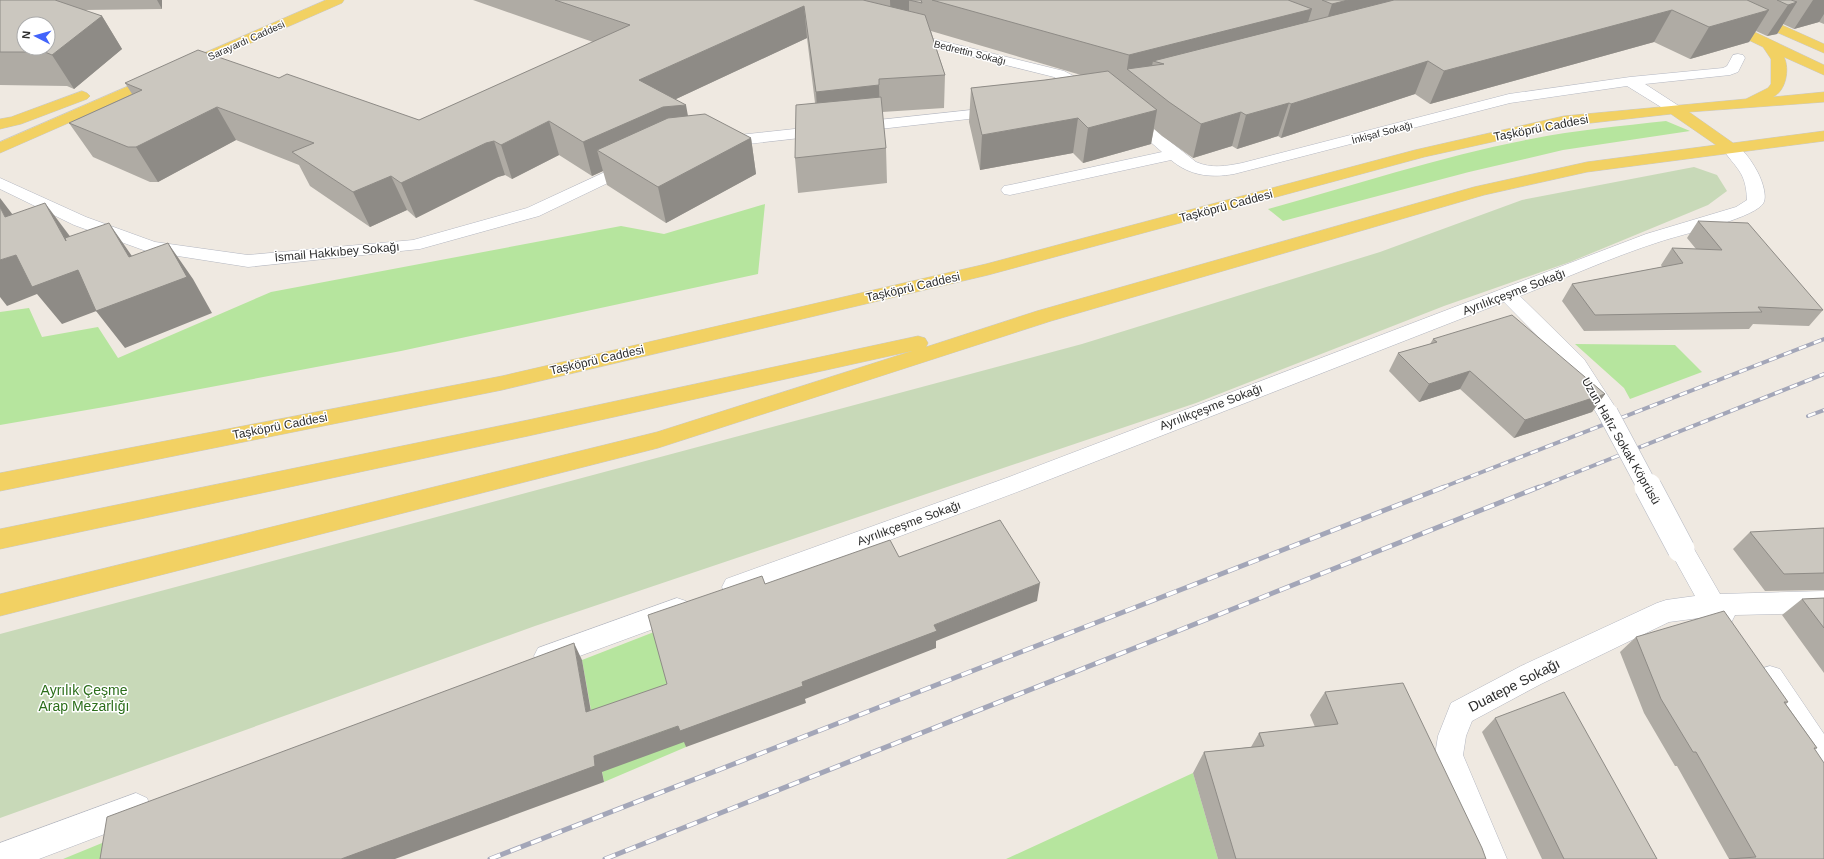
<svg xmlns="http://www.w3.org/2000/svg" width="1824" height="859" font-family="Helvetica,sans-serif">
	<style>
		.green { fill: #b6e59e }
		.cemetery { fill: #c8d9b8 }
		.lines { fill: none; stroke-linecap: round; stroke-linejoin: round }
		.minor-casing { stroke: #b4b7c1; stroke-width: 1 }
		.major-casing { stroke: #c9c9c9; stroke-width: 1 }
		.minor { fill: #fff; fill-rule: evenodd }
		.major { fill: #f2d163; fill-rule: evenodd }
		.rail-far1-casing { stroke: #a3a6b8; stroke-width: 4 }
		.rail-casing { stroke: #a3a6b8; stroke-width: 5 }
		.rail-far1 { stroke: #fff; stroke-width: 2.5; stroke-dasharray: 8; stroke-linecap: butt }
		.rail { stroke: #fff; stroke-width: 3.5; stroke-dasharray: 11; stroke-linecap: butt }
		.minor-bridge-far1-casing { stroke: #b4b7c1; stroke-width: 21; stroke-linecap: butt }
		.minor-bridge-casing { stroke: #b4b7c1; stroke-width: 28; stroke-linecap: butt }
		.minor-bridge-far1 { stroke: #fff; stroke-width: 20 }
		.minor-bridge { stroke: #fff; stroke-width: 27 }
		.wall { fill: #afaba4 }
		.shaded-wall { fill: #8e8b86 }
		.building { fill: #cbc7bf; stroke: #8e8b86; fill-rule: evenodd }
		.labels { text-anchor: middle; stroke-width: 3; stroke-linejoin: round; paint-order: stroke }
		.far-street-label { font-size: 10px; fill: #2e2e2e; stroke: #fff }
		.street-label { font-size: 12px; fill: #2e2e2e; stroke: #fff }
		.near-street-label { font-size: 14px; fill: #2e2e2e; stroke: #fff }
		.near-park-label { font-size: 14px; fill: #2c6e1b; stroke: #fff }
	</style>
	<rect width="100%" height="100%" fill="#efe9e1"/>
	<path class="green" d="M1666,121L1690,131L1563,150L1469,172L1283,221L1268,209C1355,185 1442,156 1531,139C1576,130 1621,126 1666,121Z
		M765,204L758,274L401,351L110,406L0,425V312L29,308L42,337L98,327L118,358L271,292L621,226L664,234Z
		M1575,344L1675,345L1702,372L1630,399L1624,388Z
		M654,632L686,747L604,782L582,660Z
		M1193,773L1218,859H1006Z
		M129,832L125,859H63Z"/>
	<path class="cemetery" d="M1694,167L1717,175L1727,191L1708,205L1570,262L1444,306L1196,403L535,626L0,818V634L1082,344L1380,252L1522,200Z"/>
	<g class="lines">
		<g class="minor-casing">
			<path id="minor" d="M905,32L1064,71L1097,88L1099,91L1097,94L1092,95L1087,94L1054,77L900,39L898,36L900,33Z
				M1738,54L1743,55L1745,58L1738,72L1730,75L1645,84L1679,106L1682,109L1679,112L1674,114L1669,112L1627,86L1510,103L1234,174C1211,178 1190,176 1171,160L1010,195L1004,194L1001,190L1004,186L1010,185L1162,152L1124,119L1121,116L1124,113L1129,111L1134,113L1196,162C1212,169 1226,166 1242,163L1509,94L1630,77L1723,68L1727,66L1733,55Z
				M999,107L1004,109L1007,112L1004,115L721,147L715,145L713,142L715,139L721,137Z
				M1730,143C1742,146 1751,160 1757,171C1761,178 1769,198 1762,205C1748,220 1682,234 1659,242C1612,257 1566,278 1520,296L1584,359L1619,413L1616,419L1608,421L1600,419L1570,369L1504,302L1025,489L744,595L735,598L726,595L722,587L726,579L1009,477L1646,234L1736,207L1747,200C1746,171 1736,169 1722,148L1724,145Z
				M631,160L637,161L639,165L637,169L539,216L420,249L248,267L146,251L74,225L0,189V178L86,217L155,242L248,255L413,240L527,208Z
				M1681,539L1690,542L1720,594L1824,591V613L1735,615L1731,623C1720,627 1715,625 1707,617L1669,622L1541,684L1472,721L1466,736L1463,755L1507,859H1477L1435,755L1438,736L1451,703L1521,666L1657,603L1666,600L1695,596L1669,549L1672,542Z
				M677,598L686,601L690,609L686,617L547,668L538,664L534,656L538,648Z
				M1770,666L1780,669L1824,734V772L1814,768L1760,687L1756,678L1760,669Z
				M136,793L147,798L151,808L147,818L39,859H0V843Z"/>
		</g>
		<g class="major-casing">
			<path id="major" d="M326,0H344L342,3L0,153V142Z
				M1670,0H1687L1824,65V75L1784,57C1790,69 1786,91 1773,97L1824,92V102L1689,112L1733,143L1824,131V141L1587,172L1484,195L1051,321L658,448L0,616V594L657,432L912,351L528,436L0,549V529L528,420L918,336L925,338L928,343L926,347L1037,311L1474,187L1587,162L1716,145L1671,114L1564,126L1424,157L988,275L502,390L0,491V473L502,376L986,264L1415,150L1564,116L1746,99L1768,88L1771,84V59L1763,47L1672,3Z
				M1708,0H1726L1824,44V53L1710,3Z
				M82,91L87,93L90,96L87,99L21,124L0,129V119L11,117Z"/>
		</g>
		<use href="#minor" class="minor"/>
		<use href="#major" class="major"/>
		<g class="rail-far1-casing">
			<path id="rail-far1" d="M1808,416L1824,410
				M1441,488L1824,339
				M1537,488L1824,374"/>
		</g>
		<g class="rail-casing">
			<path id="rail" d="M490,859L1444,487
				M605,859L1539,487"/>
		</g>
		<use href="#rail-far1" class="rail-far1"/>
		<use href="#rail" class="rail"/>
		<g class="minor-bridge-far1-casing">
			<path id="minor-bridge-far1" d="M1608,413L1648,488"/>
		</g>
		<g class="minor-bridge-casing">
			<path id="minor-bridge" d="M1648,487L1681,549"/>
		</g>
		<use href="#minor-bridge-far1" class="minor-bridge-far1"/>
		<use href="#minor-bridge" class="minor-bridge"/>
	</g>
	<path class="wall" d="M0,0H162V9L83,10L102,16L122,49L74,89L67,86L0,85Z
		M473,0H1824V24L1819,22L1794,29L1783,24L1777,34L1767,36L1756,31L1749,42L1690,59L1654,42L1430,104L1415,94L1281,138L1278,136L1237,149L1232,146L1193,158L1162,136L1154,129L1151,144L1083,163L1073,153L980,170L969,122L971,88L1045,80L1081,75L931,31L945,75L944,108L882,112L886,148L887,183L798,193L795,158L815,103L807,38L676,99L688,116L751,138L756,174L666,223L607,185L603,171L592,176L559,155L512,179L505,175L498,177L416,218L407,210L370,227L310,186L299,165L236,140L158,182H150L93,157L69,123L132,94L125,83L279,78L419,120L593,42Z
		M1698,221L1823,310L1809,326L1753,324L1749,329L1584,331L1562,301L1572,284L1662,267L1661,265L1672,248L1696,249L1687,238Z
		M1433,339L1605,394L1592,412L1514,438L1460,389L1419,402L1389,371L1398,353L1430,344Z
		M1824,528V590L1765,591L1733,549L1750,532Z
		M1824,598V673L1782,615L1802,599Z
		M1636,637L1788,702L1786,704L1817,748L1815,749L1824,859H1729L1677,766H1675L1644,713L1620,652Z
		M1325,692L1486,859H1218L1193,773L1204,752L1251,747L1259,733L1315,727L1310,715Z
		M1495,718L1657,859H1542L1482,732Z"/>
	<path class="shaded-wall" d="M157,0H162V9Z
		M890,0H920H909V16L891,26Z
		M1348,0H1459L1322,35L1332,4Z
		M1813,0H1824V14L1819,22L1794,29Z
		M1797,2L1777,34L1767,36L1788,5Z
		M804,6L807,38L646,113L639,80Z
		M1312,9L1302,41L1164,64L1153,61L1149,81L1127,69L1129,55Z
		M1672,10L1654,42L1430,104L1444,71Z
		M1769,10L1749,42L1690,59L1709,27Z
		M102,16L122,49L74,89L52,55Z
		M1428,61L1415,94L1281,138L1291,104Z
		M879,85L880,118L818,125L816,92Z
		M1289,103L1278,136L1237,149L1246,115Z
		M686,105L692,138L597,150L603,171L592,176L583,142L663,107Z
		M217,107L236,140L158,182L136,147Z
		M1157,110L1151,144L1083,163L1088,128Z
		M1241,112L1232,146L1193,158L1201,124Z
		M1078,118L1073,153L980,170L982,135Z
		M549,121L559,155L512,179L501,145Z
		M751,138L756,174L666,223L658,187Z
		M494,141L505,175L498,177L416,218L401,183L486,143Z
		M391,176L407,210L370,227L353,192Z
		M0,198L16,219L5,217L0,207Z
		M45,203L72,239L66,241Z
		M109,223L134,259L168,243L193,279L212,313L125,348L96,311L129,257Z
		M16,255L78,270L107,307L62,324L37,294L7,306L0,297V260Z
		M1470,371L1460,389L1419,402L1429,384Z
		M1605,394L1592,412L1514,438L1525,420Z
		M1040,583L1037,601L936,641V648L805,699L806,703L686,747L684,742L602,772L604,782L395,859H341L594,756L802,682L934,625Z
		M574,643L582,660L594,729L586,712Z"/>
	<path class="building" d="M0,0H55L102,16L52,55L45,52H0ZM24,24H48V48H24Z
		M555,0H863L925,15L945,75L879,79V85L816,92L804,6L639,80L686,105L663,107L583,142L549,121L501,145L494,141L486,143L401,183L391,176L353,192L292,152L314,143L217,107L136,147H128L69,123L142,90L125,83L198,50L279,78L287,74L419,120L630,25Z
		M909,0H921L922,3Z
		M932,0H1288L1312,9L1129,55Z
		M1322,0H1348L1332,4Z
		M1394,0H1747L1769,10L1709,27L1672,10L1444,71L1428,61L1291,104L1289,103L1246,115L1241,112L1201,124L1169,102L1127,69L1164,64L1153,61Z
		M1777,0H1791L1797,2L1788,5Z
		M1108,71L1157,110L1088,128L1078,118L982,135L971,88L1045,80Z
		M881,97L886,148L795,158L796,105Z
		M705,114L751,138L658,187L597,150L668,118Z
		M45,203L66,241L65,238L109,223L129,257L168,243L187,277L96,311L78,270L32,287L16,255L0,260V207L5,217Z
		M1698,221L1748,223L1823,310L1758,307L1762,312L1595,315L1572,284L1683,263L1672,248L1722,250Z
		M1512,315L1605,394L1525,420L1470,371L1429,384L1398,353L1437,342L1433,339Z
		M1000,520L1040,583L934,625L937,631L802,682L803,686L680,731L678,726L594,756L595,766L341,859H100L107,817L574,643L586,712L667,684L648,615L762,576L765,584L890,540L899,557Z
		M1824,528V573L1784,574L1750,532Z
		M1824,598V628L1802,599Z
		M1724,611L1788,702H1784L1817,748H1814L1824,763V859H1729L1756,857L1696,752H1693L1661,699L1636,637Z
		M1403,683L1482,848L1486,859H1236L1204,752L1264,746L1259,733L1338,724L1325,692Z
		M1564,692L1657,859H1564L1495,718Z"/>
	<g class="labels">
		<g class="far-street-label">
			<text transform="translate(246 40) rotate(-24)" y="4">Sarayardı Caddesi</text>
			<text transform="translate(970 52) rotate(14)" y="4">Bedrettin Sokağı</text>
			<text transform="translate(1382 132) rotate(-15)" y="4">İnkişaf Sokağı</text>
		</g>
		<g class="street-label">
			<text transform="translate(1541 128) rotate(-11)" y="4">Taşköprü Caddesi</text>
			<text transform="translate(1226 206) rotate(-15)" y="4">Taşköprü Caddesi</text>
			<text transform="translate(337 252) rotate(-5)" y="4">İsmail Hakkıbey Sokağı</text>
			<text transform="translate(913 287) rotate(-13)" y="4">Taşköprü Caddesi</text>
			<text transform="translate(1514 292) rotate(-21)" y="4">Ayrılıkçeşme Sokağı</text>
			<text transform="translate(597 360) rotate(-13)" y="4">Taşköprü Caddesi</text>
			<text transform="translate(1211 407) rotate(-21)" y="4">Ayrılıkçeşme Sokağı</text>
			<text transform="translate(280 426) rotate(-11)" y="4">Taşköprü Caddesi</text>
			<text transform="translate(1621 441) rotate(60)" y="4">Uzun Hafız Sokak Köprüsü</text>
			<text transform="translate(909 523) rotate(-20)" y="4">Ayrılıkçeşme Sokağı</text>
		</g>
		<g class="near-street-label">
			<text transform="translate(1514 685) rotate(-27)" y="5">Duatepe Sokağı</text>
		</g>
		<g class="near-park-label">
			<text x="84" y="695">Ayrılık Çeşme<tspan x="84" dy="16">Arap Mezarlığı</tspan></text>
		</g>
	</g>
	<g transform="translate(36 36) rotate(276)"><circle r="19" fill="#ffffff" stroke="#ababab"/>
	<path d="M0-3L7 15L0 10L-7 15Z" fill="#4264fb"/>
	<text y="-6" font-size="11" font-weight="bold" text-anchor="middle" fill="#2e2e2e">N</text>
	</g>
</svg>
